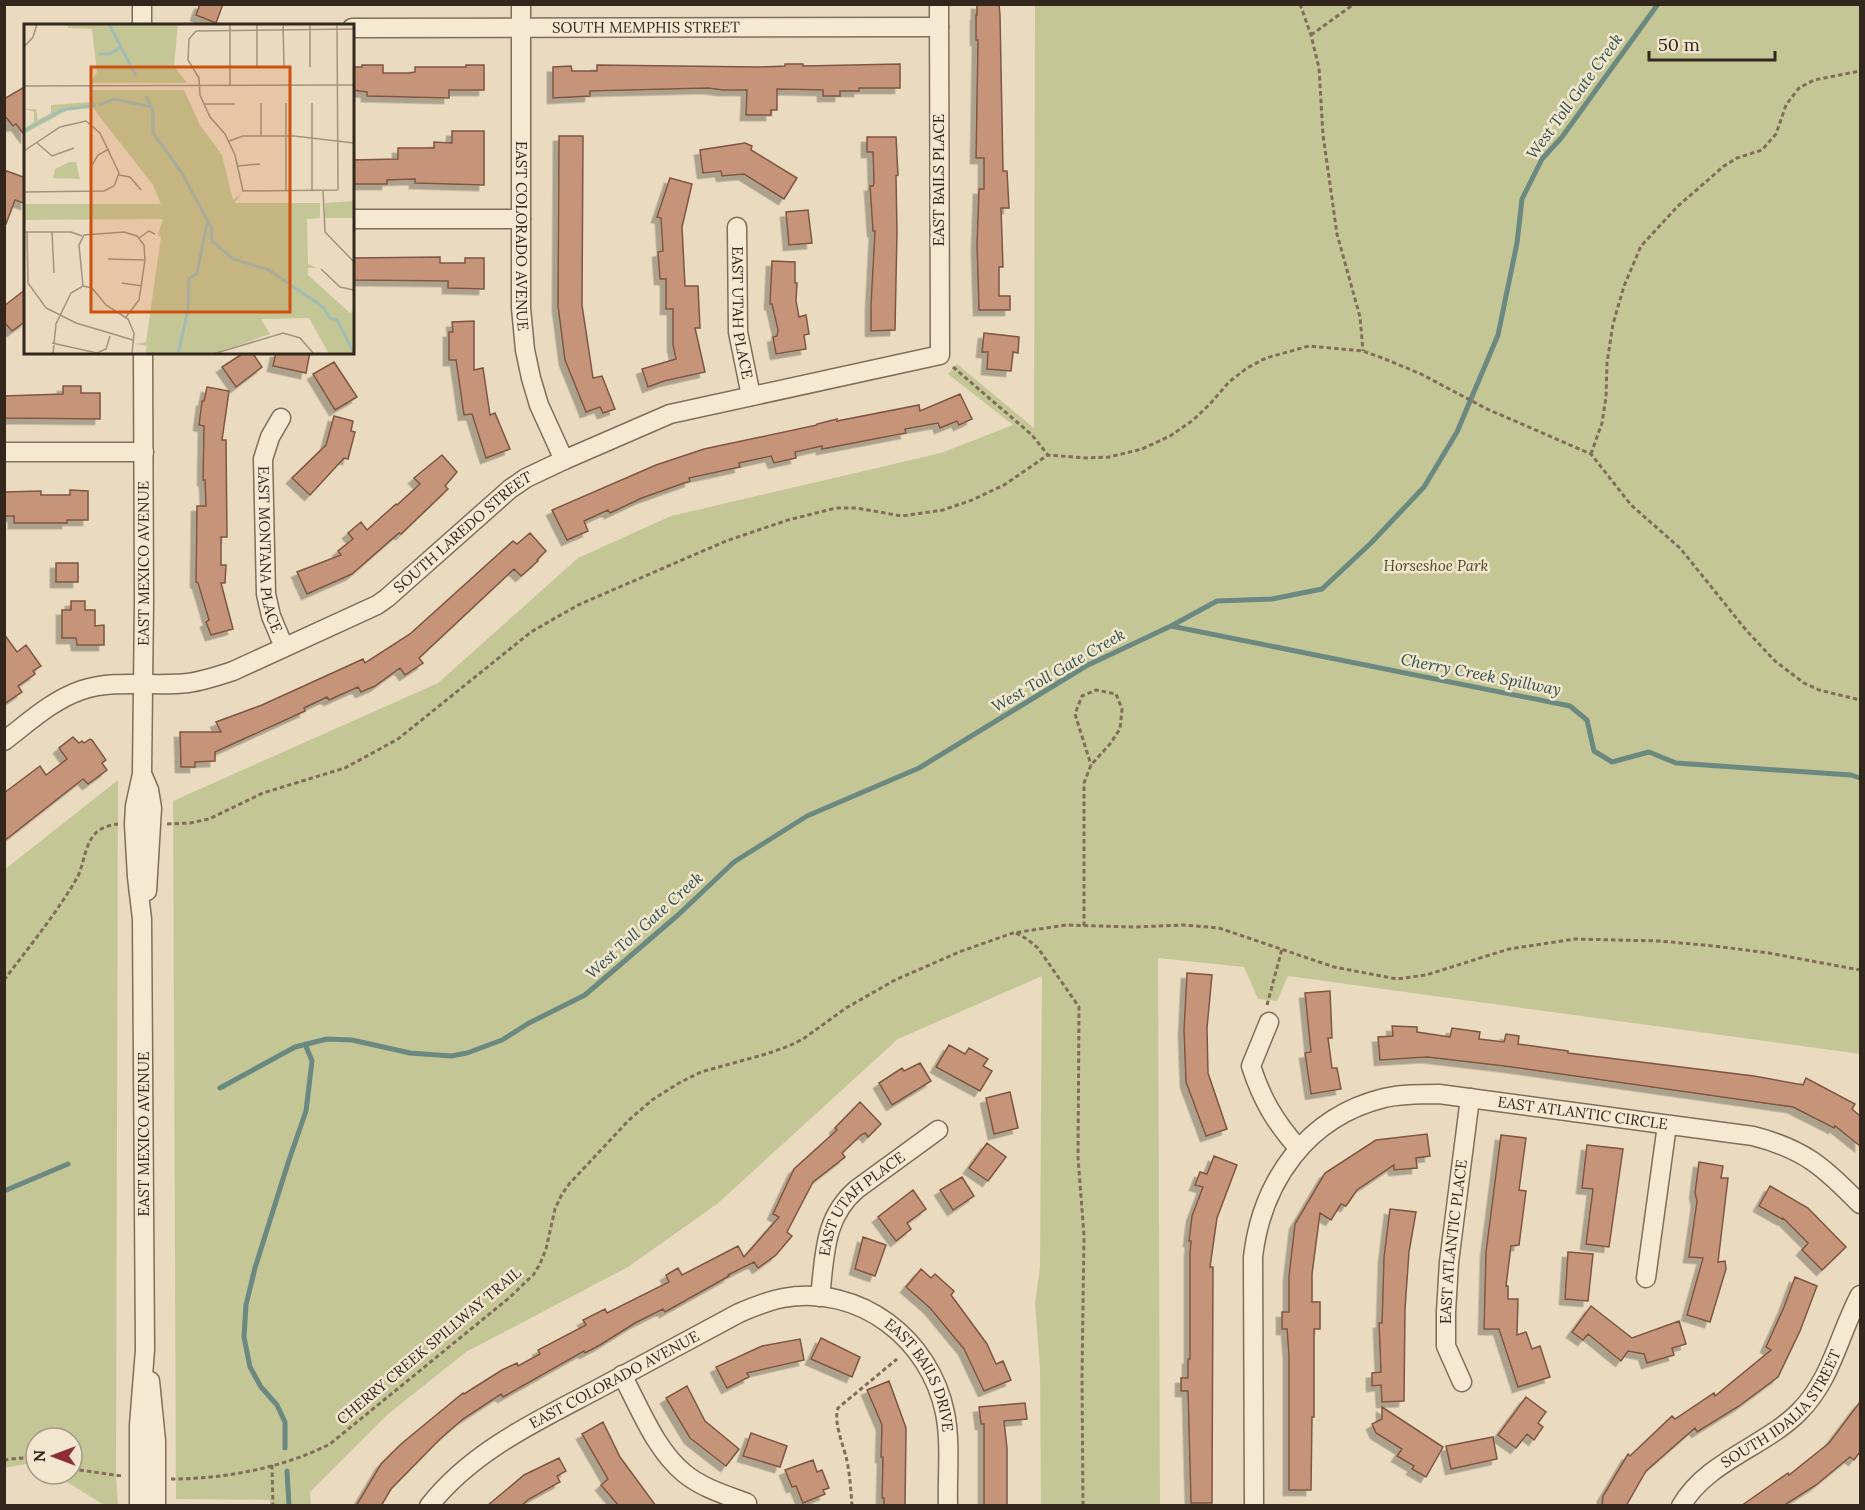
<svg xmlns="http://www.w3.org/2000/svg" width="1865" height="1510" font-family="Lora,serif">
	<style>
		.green { fill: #c4c795 }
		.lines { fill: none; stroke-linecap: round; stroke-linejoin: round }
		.stream { stroke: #6b8980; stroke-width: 5 }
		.building { fill: #c59479; stroke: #7f5641; stroke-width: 1.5; filter: url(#shadow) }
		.minor-casing { stroke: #816d5a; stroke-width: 21 }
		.path { stroke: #816d5a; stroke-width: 3; stroke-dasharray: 4.5 3; stroke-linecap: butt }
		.minor { stroke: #f5e9d2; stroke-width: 18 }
		.labels { text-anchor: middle; stroke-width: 5; stroke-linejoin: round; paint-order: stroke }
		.street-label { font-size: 15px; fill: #32261d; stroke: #f2e6cf }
		.park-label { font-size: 15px; font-style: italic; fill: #454d25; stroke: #f2e6cf }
		.water-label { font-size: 16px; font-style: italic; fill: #2d514d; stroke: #f2e6cf }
		.inset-river { fill: none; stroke: #a3bcb3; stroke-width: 3 }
		.inset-road { fill: none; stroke: #a0937f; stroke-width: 1.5 }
		.view { fill: #cd510f; fill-opacity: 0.15; stroke: #cd510f; stroke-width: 3 }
		.inset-edge { fill: none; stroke: #32261d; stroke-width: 3 }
	</style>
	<defs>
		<filter id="shadow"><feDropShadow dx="-5.5" dy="5.5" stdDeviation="0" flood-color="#0004"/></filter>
	</defs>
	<rect width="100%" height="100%" fill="#eadbc0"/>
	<path class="green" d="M1035,5H1860V1054L1288,976L1277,1001L1258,999L1244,967L1158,958L1160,1505H1041L1040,1369L1035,1303L1040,1267L1042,976L898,1039L717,1204L628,1267L466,1352L387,1415L310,1492L311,1505H270V1500L176,1499L173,801L438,683L578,558L671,516L941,453L1013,425L948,374L957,364L1034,428Z
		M118,780L116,1476L118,1505H104L54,1474H72V1438H36V1462L5,1468L4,870Z"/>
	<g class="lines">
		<path class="stream" d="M1171,626L1570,706L1587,720L1594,751L1612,762L1649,752L1676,763L1851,775L1860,778
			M220,1088L295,1047L327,1039L352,1040L410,1053L451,1056L467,1053L502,1040L529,1023L585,995L678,915L734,862L807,816L919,768L1086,666L1171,626L1217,601L1272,599L1322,589L1371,543L1424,487L1457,432L1498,335L1517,243L1522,199L1542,159L1562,137L1658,4
			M4,1191L68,1164
			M285,1448V1422L277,1405L261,1387L250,1367L244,1337L246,1305L255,1268L289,1160L306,1111L312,1061L305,1044
			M287,1471L289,1506"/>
	</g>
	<path class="building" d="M200,4H223L216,23L196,15Z
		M977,4H999L1000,15L1003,171H1007L1009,208H1001L1003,267H999V296H1010V310H979L977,245L979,189H984V158H976L978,40H976V15H977Z
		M785,64H803V66L900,64V88H859V91H840V96H823V90L777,89V110H771V115H746L747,90H723L708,88L590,91V96L553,98V67L571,66L572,71H597V65L759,67L785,66Z
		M362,65H383V73H410L415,72V67H466V65H484V90H449V98L367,96V92L352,90V67H362Z
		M26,86V137L16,124L13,126L4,115V99Z
		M452,131H484V185L415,183V179L387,180V184H352V160L398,159V148H434V142L452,143Z
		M559,136H583L582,305L593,378L602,376L615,409L603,413L600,407L586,412L565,360L558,306Z
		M867,137H896L898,175L896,176L897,231L895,330L871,331V304L875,231H873L870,186H873L874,183L873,152H867Z
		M745,143L752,146L751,150L797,178L784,199L744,174L722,176L721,171L703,173L700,150Z
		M4,170L26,178V204L15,200L6,224H4Z
		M670,178L692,184L682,227L685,286H698L700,328H695L705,372L664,381L648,387L642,369L676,359L673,345V309H666V279H660L658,252L663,251L661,218L657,217Z
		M808,210L812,243L789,245L786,212Z
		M440,257V263H465V258H484V289L448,288V281L352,280V258Z
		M772,261L795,262V283H797L796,301L799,317L806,315L809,334L804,335L806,349L776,354L773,337L777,336L778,330L772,304H770Z
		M26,289V321L12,331L4,322V306Z
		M474,321V370L483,368L490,415L495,413L510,449L486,458L472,414L464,415L456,360H449V332H453L452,322Z
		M984,333L1019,337L1018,353L1013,352L1011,371L987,369L988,352H982Z
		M245,352H252L262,367L236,387L222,367Z
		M276,352H310L306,373L273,366Z
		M334,362L357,397L335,410L313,374Z
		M63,386H81V393H100V419L4,418V396L63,394Z
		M207,387L229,391L222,440H226L227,537H221V565H226L225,583H221L233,629L211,635L206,622L209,620L198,583L196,582L197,506H206L205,480H203L204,426L199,425L202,401H204Z
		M960,394L972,419L959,425L957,421L940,428L938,423L905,429L906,433L822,449V446L795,452L796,458L774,463L771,456L739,463L740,467L689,478L690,481L642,498L610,513L608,510L584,521L588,531L567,540L552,510L656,465L704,449L817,425V424L837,419V421L919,405L920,411Z
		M334,416L353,421L351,431L355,432L348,459L344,458L310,495L292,478L326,445Z
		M442,455L457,472L445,486L448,489L401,534L399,533L352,574L307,594L297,572L341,555L338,551L353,539L348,533L361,522L367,530L396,504L397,505L420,484L414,478Z
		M70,490L88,491V520H67V523H14V516H4V492L41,491V495H70Z
		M530,533L546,551L537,560L538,561L521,576L514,569L419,658L423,663L405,675L400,668L375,686L361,692L358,687L329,700L327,697L304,708L305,711L215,752V761L195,762V767H181L180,732H221L216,722L262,705L363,659L365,663L410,634L513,541L517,544Z
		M56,563H78V582H56Z
		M71,601H85V610H95V626L104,625V645H77L76,638H62V610H71Z
		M4,634L17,652L26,645L41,666L33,671L35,674L18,686L22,692L4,704Z
		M73,737L79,743L82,741L84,743L90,739L92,740L106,760L102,763L107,770L88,784L83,779L4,841V793L40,766L46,775L67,759L59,748Z
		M1187,973L1212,975L1207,1028L1208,1073L1227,1129L1206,1136L1186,1082L1184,1030Z
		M1330,991L1332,1038H1328L1332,1068H1337L1341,1089L1311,1094L1305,1053L1311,1052L1305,993Z
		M1392,1026L1417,1027V1032L1450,1037L1452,1028L1480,1032L1479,1039L1504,1042L1506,1034L1519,1036L1518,1044L1568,1051V1053L1754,1076L1803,1085L1806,1078L1855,1104L1852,1109L1860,1116V1146L1835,1126L1834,1128L1793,1107L1504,1066L1427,1057L1380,1060L1378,1037L1393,1036Z
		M949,1045L965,1054L969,1048L988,1059L983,1066L992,1071L980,1091L936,1067Z
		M920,1063L931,1081L892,1105L879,1083L902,1068L904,1071Z
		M1010,1092L1018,1128L994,1134L986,1098Z
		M860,1102L881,1124L868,1137L865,1133L861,1135L842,1153L845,1157L813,1182L787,1232L792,1236L776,1255L758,1268L754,1262L728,1275L729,1276L665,1312L663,1309L635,1323L600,1345L585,1353L584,1351L503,1397L501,1394L463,1419L440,1439L391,1489L381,1506H356L381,1464L401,1444L463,1393L464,1394L502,1370L517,1363L518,1366L540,1354L538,1350L586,1325L583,1320L605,1309L607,1313L669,1282L666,1275L678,1268L682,1275L738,1246L744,1257L779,1217L773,1214L794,1169L837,1130L835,1128Z
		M1427,1134L1430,1156L1416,1158L1417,1168L1394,1170V1165L1357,1190L1346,1206L1341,1204L1331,1220L1320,1213L1312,1274V1302H1320V1329H1314V1417H1312L1311,1490H1289V1355L1287,1329H1282V1312H1289V1276L1295,1224L1325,1173L1376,1140Z
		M1501,1135L1526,1138L1519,1190L1526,1191L1519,1245L1511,1246L1506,1286H1508V1299H1518L1517,1335L1526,1332L1532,1349L1540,1346L1550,1377L1518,1387L1499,1329H1484L1486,1252Z
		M987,1143L1006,1157L988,1181L969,1168Z
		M1587,1145L1623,1149L1609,1247L1586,1244L1593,1189L1582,1188Z
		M1214,1156L1237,1165L1217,1218L1210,1267H1213L1212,1503H1191L1188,1391H1181V1378H1188V1359H1190V1253L1191,1241H1189L1192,1216L1203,1187L1195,1185L1200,1172L1207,1174Z
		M1699,1162L1723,1166L1721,1178H1728L1718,1262L1725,1261L1726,1269L1710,1322L1687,1315L1703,1258L1689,1257L1697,1201L1695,1193Z
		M962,1177L974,1196L953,1210L940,1190Z
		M1770,1186L1808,1208L1846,1247L1822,1270L1802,1250L1808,1243L1783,1218L1782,1219L1759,1206Z
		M913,1190L926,1209L907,1223L911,1229L896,1241L878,1217Z
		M1390,1209L1416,1212L1409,1252L1405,1309L1404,1401L1382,1402L1381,1385L1372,1386V1373L1381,1372L1379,1323H1382L1384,1257Z
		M863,1237L886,1245L875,1276L855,1269Z
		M1568,1252L1593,1254L1588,1301L1565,1299Z
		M921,1269L931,1278L935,1274L954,1291L951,1295L987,1344L996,1364L1003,1361L1011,1380L984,1391L964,1349L930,1308L906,1287Z
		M1795,1277L1817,1286L1800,1331L1778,1377L1739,1406L1697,1432L1695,1428L1646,1471L1626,1506H1602L1603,1496L1628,1454L1630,1456L1672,1416L1675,1419L1714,1393L1715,1396L1771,1350L1766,1347L1784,1307Z
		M1591,1306L1632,1338L1679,1321L1686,1344L1672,1348L1674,1355L1647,1363L1644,1354L1628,1351L1621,1361L1588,1334L1583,1340L1572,1332Z
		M821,1338L860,1357L852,1377L811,1359Z
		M800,1339L804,1360L747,1373L749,1377L727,1388L716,1367L762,1346Z
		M889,1381L906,1428L905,1506H884V1498H882L883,1457H881L882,1425L867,1390Z
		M687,1386L705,1421L739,1449L726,1466L690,1438L666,1398Z
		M1526,1397L1546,1412L1538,1423L1543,1427L1534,1440L1527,1434L1516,1448L1498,1435Z
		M1860,1402V1452L1854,1460L1850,1457L1816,1485L1783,1506H1741L1788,1473L1789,1475L1829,1443Z
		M1025,1403L1027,1419L1004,1421L1007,1448V1506H984V1424H981L979,1407Z
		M1382,1407L1443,1447L1426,1477L1412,1469L1414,1466L1397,1456L1402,1449L1376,1433L1372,1424L1382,1419Z
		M603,1422L620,1457L656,1506H619L601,1485L608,1479L582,1434Z
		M751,1433L787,1446L780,1467L743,1456Z
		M1493,1437L1497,1459L1451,1469L1446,1446Z
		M559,1458L566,1471L557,1476L560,1482L529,1499L521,1506H487L524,1475Z
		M813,1460L817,1472L822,1470L829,1488L823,1490L825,1494L803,1503L796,1486L792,1487L785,1470Z"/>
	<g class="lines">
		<g class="minor-casing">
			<g id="minor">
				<path d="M142,4V26"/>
				<path id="s1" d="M521,4V308L525,350L531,378L539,405L564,460"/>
				<path id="s2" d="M352,28L939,27"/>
				<path d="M352,219H521"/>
				<path id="s3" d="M737,227L738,332L751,396"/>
				<path id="s4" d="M281,418L270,437L263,459L266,594L271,616L284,647"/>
				<path d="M4,452H144"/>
				<path id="s5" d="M4,741C28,723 52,700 82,690C116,679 153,687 188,683C203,681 218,676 233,671L377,605L387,598L510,489L526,478L564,460L670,414L940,355L939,4"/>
				<path d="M143,776L149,790L152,808L147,891"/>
				<path d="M1269,1022L1251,1066C1262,1100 1275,1122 1299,1149"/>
				<path d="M1646,1278L1667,1125"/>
				<path id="s6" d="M820,1297C825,1256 823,1218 857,1189L938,1130"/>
				<path d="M622,1375C640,1408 655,1449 684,1473C702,1488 726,1495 747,1503"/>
				<path d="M150,1381L156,1441V1506"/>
				<path id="s7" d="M1462,1382L1446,1346V1312L1449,1262L1470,1098"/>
				<path id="s8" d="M139,1506V1425L145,1350L142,919L137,877L134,824L135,806L142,774L144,601L143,352"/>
				<path id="s9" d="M429,1506C471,1452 535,1422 594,1391C642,1365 691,1339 739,1313C753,1307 767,1301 783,1298C860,1284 930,1339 945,1413C951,1443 947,1476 948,1506"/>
				<path id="s10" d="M1254,1506L1253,1257C1262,1181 1307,1117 1384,1098C1402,1094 1420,1094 1439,1094L1753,1136C1804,1149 1824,1167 1860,1204"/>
				<path id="s11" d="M1681,1506C1707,1461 1764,1447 1799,1412C1832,1379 1839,1334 1860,1295"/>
			</g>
		</g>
		<path class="path" d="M1300,4L1311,35L1319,68L1323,135L1337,234L1360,317L1363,351
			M1311,35L1354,4
			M953,367L1032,435L1048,455
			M1591,454L1602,423L1606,397L1607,363L1613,324L1624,286L1641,246L1678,206L1724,166L1737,158L1762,150L1776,134L1786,105L1799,88L1814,80L1860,71
			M167,824L190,823L209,819L263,793L345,768L398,739L531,632L578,605L726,541L788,520L836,508H856L902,516L943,510L972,500L1004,485L1048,455L1086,458L1109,457L1142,449L1170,436L1192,421L1209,405L1229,382L1247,368L1266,358L1309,346L1363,351L1385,359L1421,374L1487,409L1591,454L1631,505L1680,548L1746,630L1775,661L1804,683L1819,690L1860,700
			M1084,926V783L1091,765L1110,744L1120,729L1122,709L1116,694L1096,690L1082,696L1075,714L1091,765
			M1016,933L1027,939L1038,948L1079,1007L1078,1158L1084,1235L1082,1377L1083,1506
			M4,980C29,947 56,914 77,878C84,865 84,847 94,835C99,828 110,825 118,824
			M1267,1005L1282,949
			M4,1460L20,1458L36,1459
			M272,1465L273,1506
			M72,1469L122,1476
			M171,1479C224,1479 283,1468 330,1444L509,1298L534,1274L540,1264L546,1249L555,1209L562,1194L570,1183L629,1120L652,1100L679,1083L701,1072L766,1054L789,1046L803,1039L846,1008L895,980L959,952L1013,933L1066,925L1134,927L1184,925L1219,928L1334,967L1397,979L1426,975L1509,949L1575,939L1659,941L1714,946L1769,953L1860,970
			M852,1506C851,1491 850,1476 847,1461C844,1446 833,1423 838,1408L897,1359"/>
		<use href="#minor" class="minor"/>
	</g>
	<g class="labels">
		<g class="street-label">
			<text dy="5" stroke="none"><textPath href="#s2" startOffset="294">SOUTH MEMPHIS STREET</textPath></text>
			<text transform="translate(939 180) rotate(-90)" y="5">EAST BAILS PLACE</text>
			<text dy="5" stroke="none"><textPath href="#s1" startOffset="232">EAST COLORADO AVENUE</textPath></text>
			<text dy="5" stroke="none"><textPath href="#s3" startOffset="86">EAST UTAH PLACE</textPath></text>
			<text dy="5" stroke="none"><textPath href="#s5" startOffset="518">SOUTH LAREDO STREET</textPath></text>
			<text dy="5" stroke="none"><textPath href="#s4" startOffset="136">EAST MONTANA PLACE</textPath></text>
			<text dy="5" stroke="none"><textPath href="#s8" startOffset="944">EAST MEXICO AVENUE</textPath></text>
			<text dy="5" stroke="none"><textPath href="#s10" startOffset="669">EAST ATLANTIC CIRCLE</textPath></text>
			<text transform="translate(144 1134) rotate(-90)" y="5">EAST MEXICO AVENUE</text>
			<text dy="5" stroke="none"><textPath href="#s6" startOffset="108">EAST UTAH PLACE</textPath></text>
			<text dy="5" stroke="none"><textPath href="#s7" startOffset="144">EAST ATLANTIC PLACE</textPath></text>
			<text transform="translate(429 1346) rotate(-40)" y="5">CHERRY CREEK SPILLWAY TRAIL</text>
			<text dy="5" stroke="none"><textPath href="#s9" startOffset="588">EAST BAILS DRIVE</textPath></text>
			<text dy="5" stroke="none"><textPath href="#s9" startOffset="226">EAST COLORADO AVENUE</textPath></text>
			<text dy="5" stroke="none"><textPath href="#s11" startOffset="142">SOUTH IDALIA STREET</textPath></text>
		</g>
		<g class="park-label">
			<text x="1436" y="571">Horseshoe Park</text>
		</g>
		<g class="water-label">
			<text transform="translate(1574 96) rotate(-54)" y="6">West Toll Gate Creek</text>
			<text transform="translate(1058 670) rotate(-30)" y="6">West Toll Gate Creek</text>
			<text transform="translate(1481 674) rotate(11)" y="6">Cherry Creek Spillway</text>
			<text transform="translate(644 925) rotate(-42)" y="6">West Toll Gate Creek</text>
		</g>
	</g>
	<g transform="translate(24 24)">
		<rect width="330" height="330" fill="#eadbc0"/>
		<path d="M43,0H154L150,42L163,59H66L73,48L68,5L44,4ZM68,66H160L176,101L198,131L209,176L218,169L210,179H296V194L283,195L284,240L293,244H284V251L326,289L330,286V330H305L285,294L237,295L246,310L189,330H121L123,322L112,320L122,318L137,213L134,211L139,195L0,196V180H137L129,161L69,84L44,86L0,110V105L10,98V88L1,85H12L14,96L27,89V81L68,78ZM45,138H52L56,155L29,154L31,145ZM330,177V194H301V179Z" fill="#c4c795"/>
		<path class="inset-river" d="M85,0L112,52M75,30H86L98,22M122,72L129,86V109L158,149L187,203L188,217L209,235L245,246L299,283L306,294L313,296L330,329M75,81L90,75L128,83M0,107L38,86L72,81M154,330L164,286L165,255L173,249L183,199"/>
		<path class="inset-road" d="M206,0V62M233,0V42M259,0L260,42M286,0V43M313,0L314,166M172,7L165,15L164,36L175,54L176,71L186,93L201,110L211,131L219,167L314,166M172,7L330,5M0,23L9,13L13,0M0,62L330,61M237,79V112M262,79V166M180,80H211M205,117L219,112H270L330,119M13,119L28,132L50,124M0,127L36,103L62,97L76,109L95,149L90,162L80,167L0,168M68,141L74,131L85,125M214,142L236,140M95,151L106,153L117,166M288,166V79M299,166L301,208L330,238M0,208H47L58,212M3,208L4,259L22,284L52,299L109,316M28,208L30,249M115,214L125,207L131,210M84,235L120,236M297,245L316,263L330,266M98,259L118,262M59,262L55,221L60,211L100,208L113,212L120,221L121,236L115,276L102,293M59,262L68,264L82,281L104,295L110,309L108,330M28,319L73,329L82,325L86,312M29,330L32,300L47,269L59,262M189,330L259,309L276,314L290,330"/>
		<path class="view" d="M67,43H266V288H67Z"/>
		<rect width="330" height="330" class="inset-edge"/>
	</g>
	<rect width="1865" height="1510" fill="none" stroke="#32261d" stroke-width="12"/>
	<g transform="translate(54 1456) rotate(270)"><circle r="28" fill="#f2e6cf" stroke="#a59988" stroke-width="1.5"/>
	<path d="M0-4.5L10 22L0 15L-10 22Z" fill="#8c2e34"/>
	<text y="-9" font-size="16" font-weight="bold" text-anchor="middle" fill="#32261d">N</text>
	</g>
	<path d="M1649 51v9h126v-9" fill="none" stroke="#32261d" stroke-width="3"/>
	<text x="1658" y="51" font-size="18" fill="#32261d" stroke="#f2e6cf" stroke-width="4.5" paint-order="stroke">50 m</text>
</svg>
